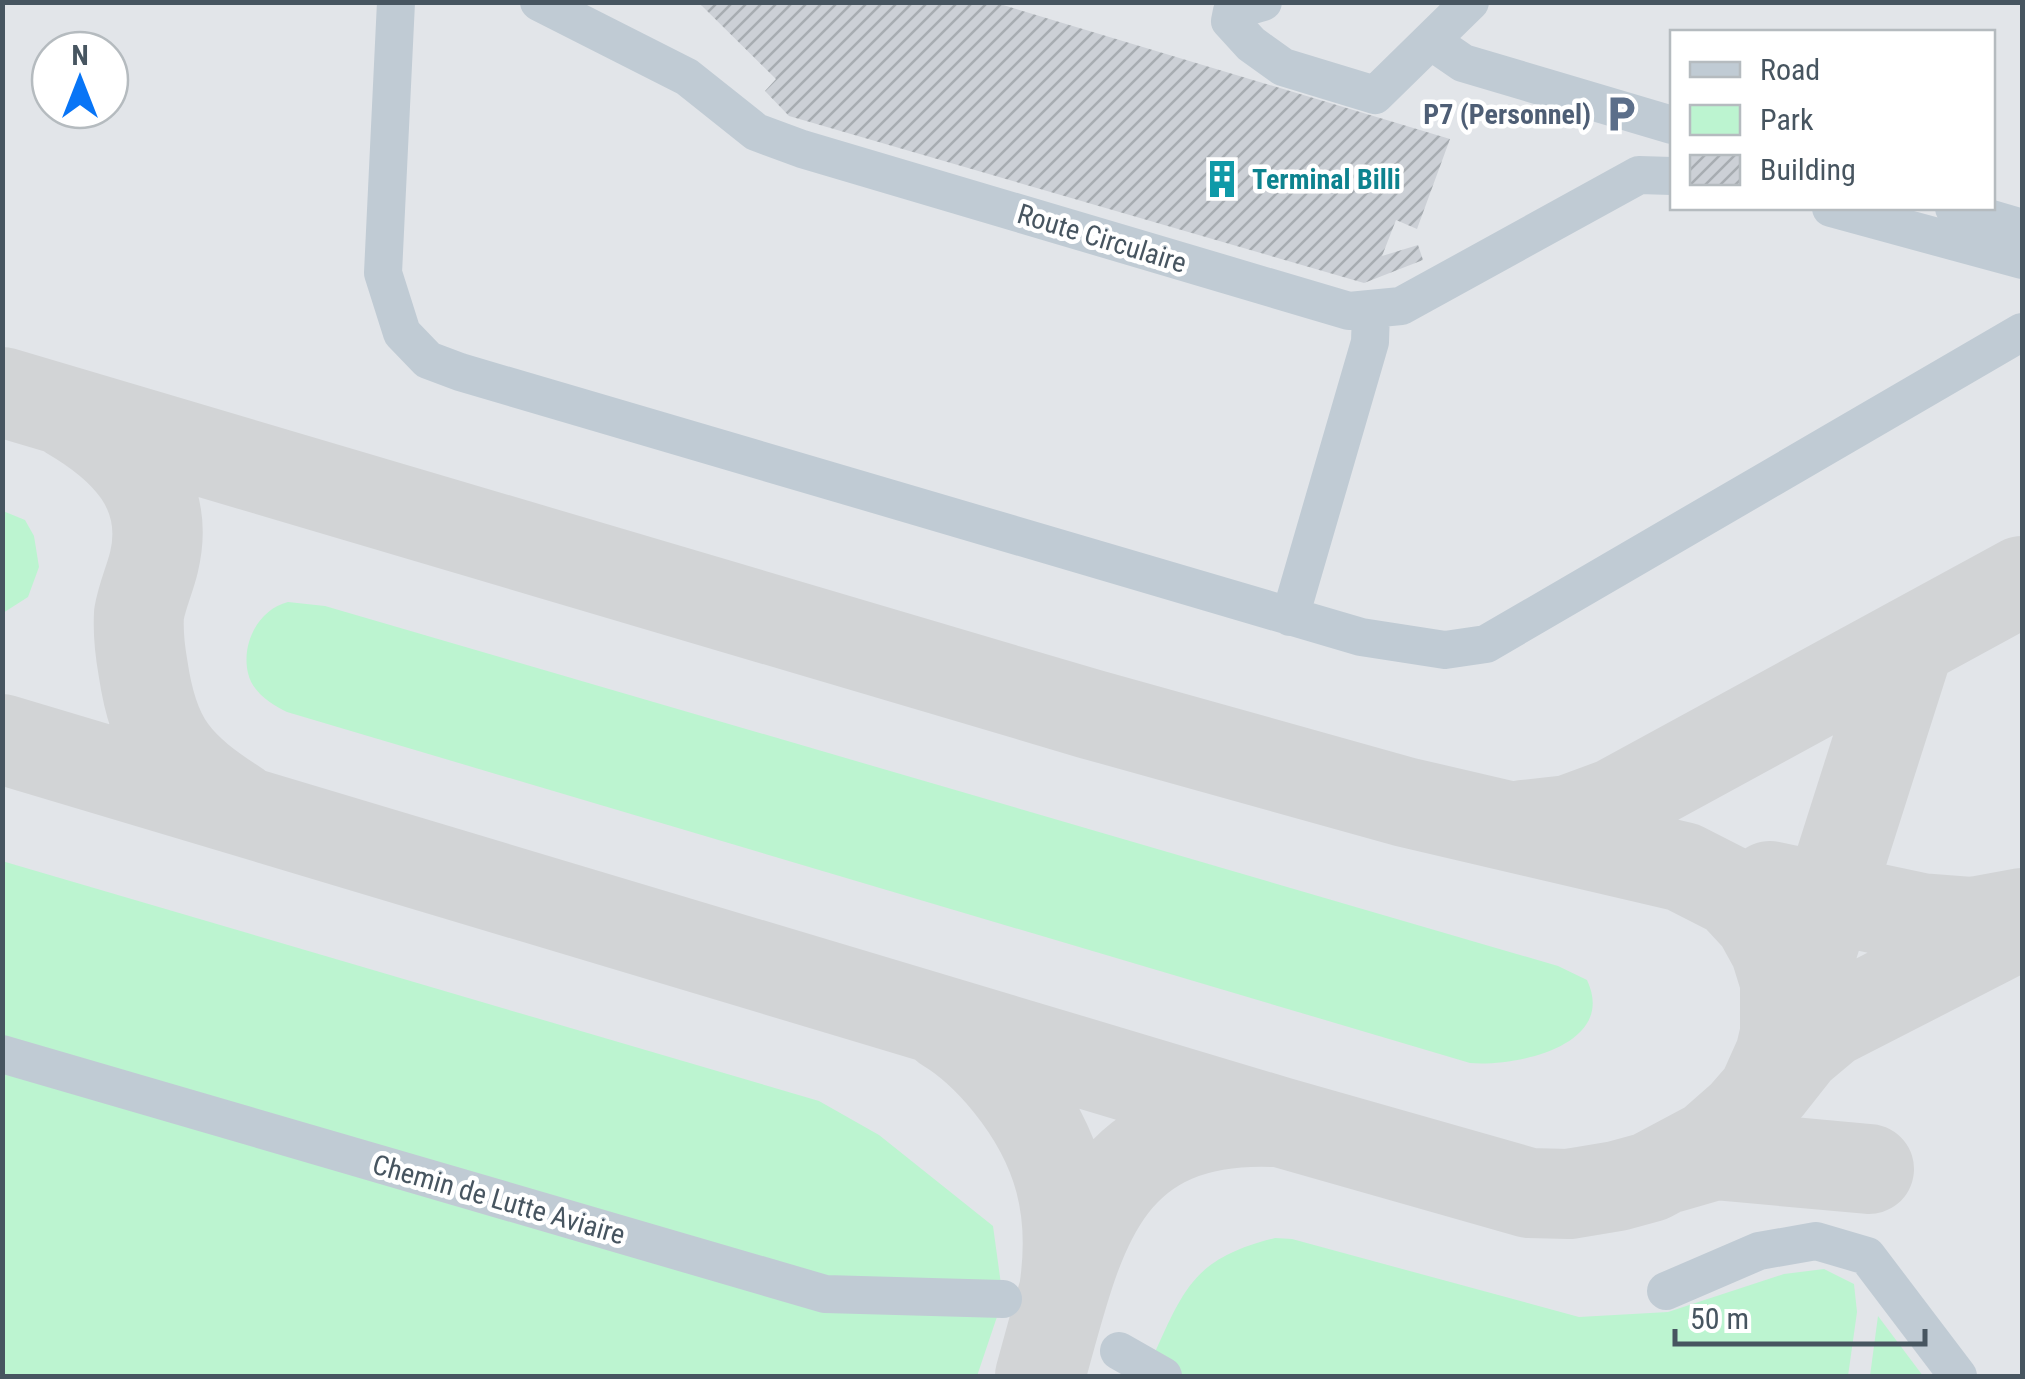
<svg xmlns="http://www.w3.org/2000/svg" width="2025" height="1379" font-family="'Roboto Condensed',sans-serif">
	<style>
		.airport { fill: #e2e5e9; fill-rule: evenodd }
		.green { fill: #bcf4d0 }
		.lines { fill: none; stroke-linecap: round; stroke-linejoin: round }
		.taxiway { stroke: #d2d4d6; stroke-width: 90 }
		.building { fill: url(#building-hatch) }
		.minor { stroke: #c0cbd4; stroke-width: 38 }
		.labels { text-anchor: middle; stroke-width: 9; stroke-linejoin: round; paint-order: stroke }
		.service-label { font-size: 28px; font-weight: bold; fill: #4e5e75; stroke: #fff; text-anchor: end }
		.culture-label { font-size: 28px; font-weight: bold; fill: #0d838f; stroke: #fff; text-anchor: start }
		.street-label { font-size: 28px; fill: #475560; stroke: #fff }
	</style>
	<defs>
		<pattern id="building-hatch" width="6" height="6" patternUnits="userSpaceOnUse" patternTransform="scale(2.5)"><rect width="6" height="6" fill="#ccd0d6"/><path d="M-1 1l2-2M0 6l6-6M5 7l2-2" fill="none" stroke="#a7acb1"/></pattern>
	</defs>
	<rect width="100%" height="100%" fill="#f3f1f1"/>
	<path class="airport" d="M3,3H2022V1376H3ZM1672,32H1992V208H1672ZM50,50H110V110H50Z"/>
	<path class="green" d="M3,511L25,520L34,536L39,567L28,597L3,613Z
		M288,602L325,606L1558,966L1587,980C1618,1046 1515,1067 1470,1063L287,712C271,704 252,692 248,673C241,643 259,609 288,602Z
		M2,861L819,1101L879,1135L993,1226L1003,1299L977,1376H3Z
		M1275,1238L1292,1239L1579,1317L1668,1312L1784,1274L1824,1269L1854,1284L1857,1312L1848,1376H1182L1152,1359C1184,1288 1194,1258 1275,1238Z
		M1878,1316L1923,1376H1870Z"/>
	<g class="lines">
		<path class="taxiway" d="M2,392L1090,714L1405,802L1683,867L1734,893L1759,920L1775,949L1785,981V1034L1780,1055L1763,1093L1743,1116L1710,1145L1650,1177L1617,1186L1569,1194L1529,1193L1280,1122L2,739
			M69,414C124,446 171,491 154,562C150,579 142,596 139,614C138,631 140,651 143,668C154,743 177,767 239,807
			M1523,825L1569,820L1615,803L2022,581
			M1770,886L1921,918L1973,922L2022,913
			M1788,1025L1910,642
			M946,1027C971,1042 990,1061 1008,1083C1060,1147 1076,1211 1064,1291
			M1768,1087L1798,1049L1829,1023L2022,924
			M1670,1168L1715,1155L1869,1169
			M1040,1376C1078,1241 1098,1116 1273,1122"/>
	</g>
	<path class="building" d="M698,2H993L1450,139L1417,229L1396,220L1382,256L1418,245L1423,260L1364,283L789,116L765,91L776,79Z"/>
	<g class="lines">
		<path class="minor" d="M396,2L383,273L402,333L428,360L460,372L1361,637L1445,650L1486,644L2022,332
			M539,2L687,77L756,132L802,149L1349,311L1401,306L1639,175L1672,176
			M1263,2L1232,11L1230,21L1251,44L1283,67L1375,95L1470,2
			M1431,41L1463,63L1672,125
			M1831,208L2022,260
			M1954,208L2022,228
			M1290,617L1370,342L1371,311
			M2,1054L825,1294L1003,1299
			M1666,1291L1759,1251L1816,1241L1867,1256L1958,1376
			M1119,1351L1163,1376"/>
	</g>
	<defs>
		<g id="parking-bare" transform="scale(3)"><path d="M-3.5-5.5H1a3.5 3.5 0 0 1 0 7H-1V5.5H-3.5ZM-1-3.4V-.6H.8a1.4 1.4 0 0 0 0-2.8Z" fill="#5c6f8a" stroke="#fff" stroke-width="2.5" paint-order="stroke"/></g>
		<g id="building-bare" transform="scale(3)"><path d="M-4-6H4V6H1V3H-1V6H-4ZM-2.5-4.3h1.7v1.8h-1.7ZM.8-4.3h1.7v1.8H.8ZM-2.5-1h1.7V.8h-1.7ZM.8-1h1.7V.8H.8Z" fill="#0f9aa8" stroke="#fff" stroke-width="2.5" paint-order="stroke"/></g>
	</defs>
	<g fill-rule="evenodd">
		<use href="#parking-bare" x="1621" y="114"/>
		<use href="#building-bare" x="1222" y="179"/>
	</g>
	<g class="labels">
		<g class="service-label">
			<text x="1591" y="124">P7 (Personnel)</text>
		</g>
		<g class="culture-label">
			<text x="1252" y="189">Terminal Billi</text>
		</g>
		<g class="street-label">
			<text transform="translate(1102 238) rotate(17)" y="10">Route Circulaire</text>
			<text transform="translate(499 1199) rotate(16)" y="10">Chemin de Lutte Aviaire</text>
		</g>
	</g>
	<rect width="2025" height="1379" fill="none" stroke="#475560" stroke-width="10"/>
	<rect x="1670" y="30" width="325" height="180" fill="#ffffff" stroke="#b5bbbf" stroke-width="2.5"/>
	<rect x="1690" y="62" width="50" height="15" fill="#c0cbd4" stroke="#b5bbbf" stroke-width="2.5"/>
	<text x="1760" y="80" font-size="30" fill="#475560">Road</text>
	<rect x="1690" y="105" width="50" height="30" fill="#bcf4d0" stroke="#b5bbbf" stroke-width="2.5"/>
	<text x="1760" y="130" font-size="30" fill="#475560">Park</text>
	<rect x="1690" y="155" width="50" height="30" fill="url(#building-hatch)" stroke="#b5bbbf" stroke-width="2.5"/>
	<text x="1760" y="180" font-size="30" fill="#475560">Building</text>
	<g transform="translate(80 80)"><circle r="48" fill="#ffffff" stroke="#b5bbbf" stroke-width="2.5"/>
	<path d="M0-8L18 38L0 25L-18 38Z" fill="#0875f6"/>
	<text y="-15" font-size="28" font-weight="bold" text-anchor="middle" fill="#475560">N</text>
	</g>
	<path d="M1675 1329v15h250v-15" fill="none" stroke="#475560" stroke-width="5"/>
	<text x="1690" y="1329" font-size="30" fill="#475560" stroke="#ffffff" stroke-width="8" paint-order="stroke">50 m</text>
</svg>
